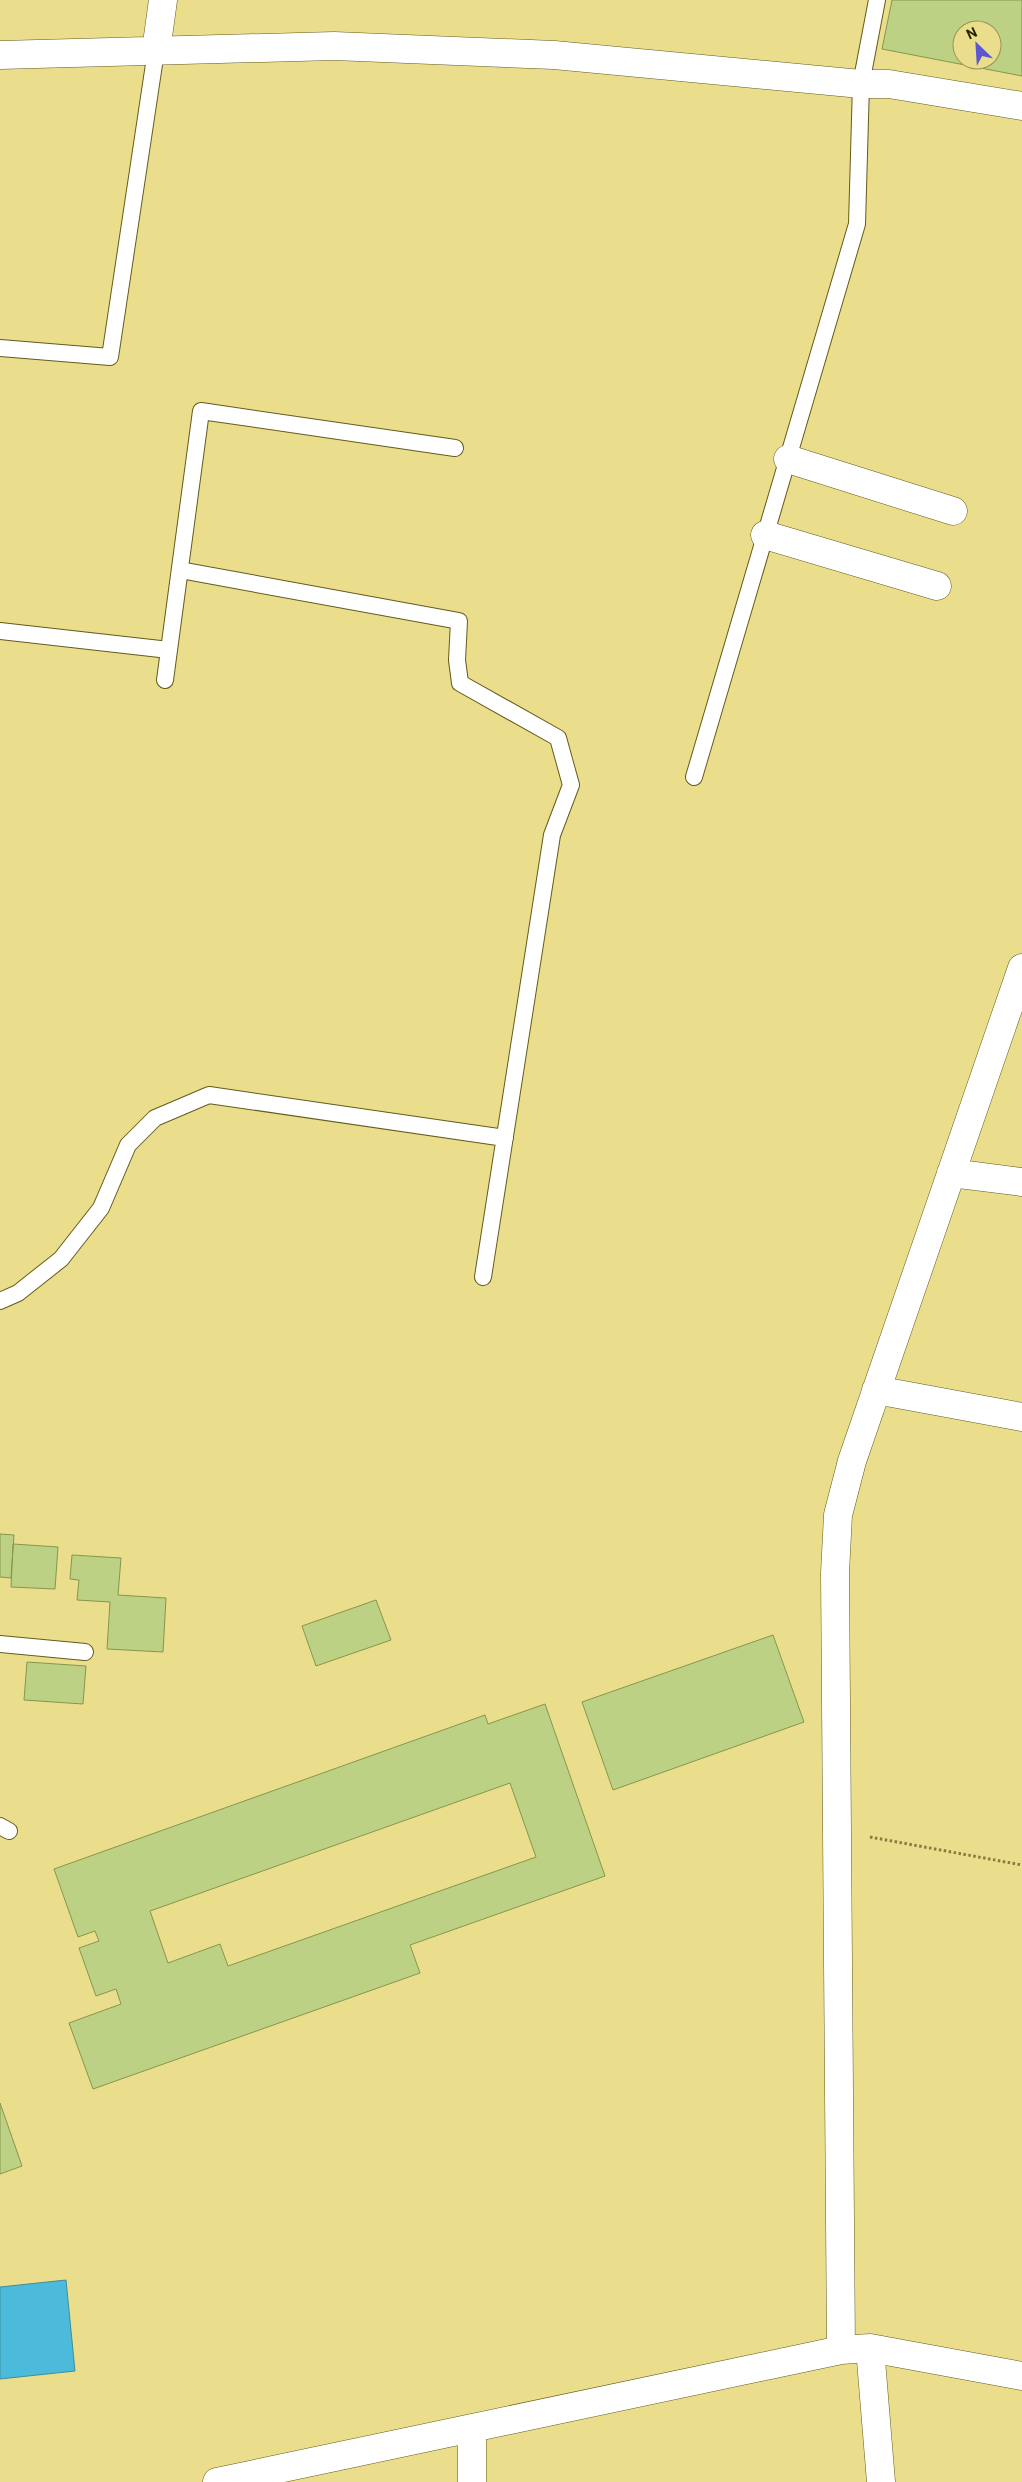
<svg xmlns="http://www.w3.org/2000/svg" width="1022" height="2482" font-family="Roboto,sans-serif">
	<style>
		.water { fill: #4cbada; stroke: #418d99 }
		.building { fill: #bdd184; stroke: #85974c; fill-rule: evenodd }
		.lines { fill: none; stroke-linecap: round; stroke-linejoin: round }
		.service-casing { stroke: #645b1c; stroke-width: 18 }
		.minor-casing { stroke: #645b1c; stroke-width: 29 }
		.path { stroke: #857d43; stroke-width: 3; stroke-dasharray: 2.5 2.5; stroke-linecap: butt }
		.service { stroke: #fff; stroke-width: 16 }
		.minor { stroke: #fff; stroke-width: 28 }
	</style>
	<rect width="100%" height="100%" fill="#eadd8b"/>
	<path class="water" d="M66,2280L75,2371L0,2379V2287Z"/>
	<path class="building" d="M892,0H1022V76L882,49ZM962,30H992V60H962Z
		M0,1534L14,1535L11,1578L0,1577Z
		M13,1544L58,1547L55,1589L11,1587Z
		M72,1555L121,1558L118,1595L166,1598L163,1652L107,1649L110,1602L77,1600L79,1580L70,1579Z
		M376,1600L391,1640L316,1666L302,1626Z
		M773,1635L804,1722L613,1790L582,1702Z
		M27,1662L86,1666L83,1704L24,1700Z
		M545,1704L605,1876L410,1945L420,1973L93,2089L69,2023L121,2004L116,1989L96,1996L79,1948L99,1941L95,1931L78,1937L54,1869L485,1715L488,1724ZM510,1783L536,1857L228,1966L220,1944L168,1963L150,1911Z
		M0,2103L22,2166L0,2174Z"/>
	<g class="lines">
		<g class="service-casing">
			<path id="service" d="M0,348L110,357L156,51
				M180,570L459,621L457,660L460,683L558,738L571,785L552,835L483,1277
				M0,631L169,650
				M165,680L201,411L455,448
				M694,777L857,224L861,84L877,0
				M0,1301L18,1293L61,1259L101,1208L128,1145L155,1118L209,1095L505,1138
				M0,1644L85,1652
				M0,1826L9,1831"/>
		</g>
		<g class="minor-casing">
			<path id="minor" d="M156,51L163,0
				M0,55L334,46L554,55L861,84H889L1022,106
				M788,459L953,511
				M765,535L937,586
				M951,1173L1022,1182
				M876,1390L1022,1417
				M870,2348L881,2482
				M841,2350L835,1573L838,1515L852,1461L1022,968
				M472,2428V2482
				M217,2482L841,2350L870,2348L1022,2376"/>
		</g>
		<path class="path" d="M870,1837L1022,1865"/>
		<use href="#service" class="service"/>
		<use href="#minor" class="minor"/>
	</g>
	<g transform="translate(977 45) rotate(335)"><circle r="24" fill="#eadd8b" stroke="#9c9354"/>
	<path d="M0-4L9 19L0 12L-9 19Z" fill="#5d57cf"/>
	<text y="-8" font-size="14" font-weight="bold" text-anchor="middle" fill="#282301">N</text>
	</g>
</svg>
